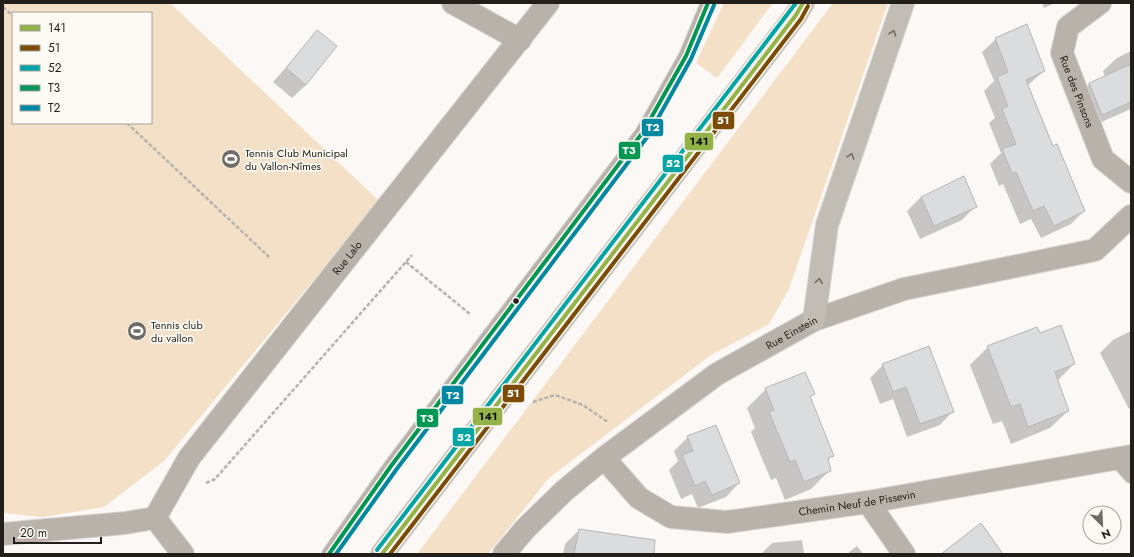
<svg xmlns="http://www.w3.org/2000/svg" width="1134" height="557" font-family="Jost,sans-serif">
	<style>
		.green { fill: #f3e0c7; fill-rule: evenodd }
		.shadow { fill: #0003 }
		.building { fill: #dbdcdd; stroke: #b5b7b7 }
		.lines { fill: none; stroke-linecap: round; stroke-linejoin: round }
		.lane-casing { stroke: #d7d5d3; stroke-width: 16 }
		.street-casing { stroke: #d7d5d3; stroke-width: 24 }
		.secondary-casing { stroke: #d7d5d3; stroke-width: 24 }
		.path { stroke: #b6b2ad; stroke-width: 2.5; stroke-dasharray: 4 2; stroke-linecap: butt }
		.lane { stroke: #b8b2aa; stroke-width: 14 }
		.street { stroke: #b8b2aa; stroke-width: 22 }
		.secondary { stroke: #c1bcb4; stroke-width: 22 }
		.bus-1-casing { stroke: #fdf9f3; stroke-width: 7 }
		.bus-2-casing { stroke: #fdf9f3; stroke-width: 7 }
		.bus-3-casing { stroke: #fdf9f3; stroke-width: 7 }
		.bus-4-casing { stroke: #fdf9f3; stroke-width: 7 }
		.bus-5-casing { stroke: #fdf9f3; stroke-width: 7 }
		.bus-1 { stroke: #93b348; stroke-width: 4 }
		.bus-2 { stroke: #7c4b08; stroke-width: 4 }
		.bus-3 { stroke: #01a5a6; stroke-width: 4 }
		.bus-4 { stroke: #009654; stroke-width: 4 }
		.bus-5 { stroke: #0088a3; stroke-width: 4 }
		.oneway { stroke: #726d66 }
		.bus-dot { fill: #221e19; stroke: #fdf9f3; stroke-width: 1.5 }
		.labels { text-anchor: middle; stroke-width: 3.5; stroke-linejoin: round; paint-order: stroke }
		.street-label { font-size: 11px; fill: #221e19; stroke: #fdf9f3 }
		.poi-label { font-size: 11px; fill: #221e19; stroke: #fdf9f3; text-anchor: start }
		.line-badge { stroke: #fdf9f3; stroke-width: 1.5 }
		.badge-label { font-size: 11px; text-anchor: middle; font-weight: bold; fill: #fff }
		.pale-badge-label { font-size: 11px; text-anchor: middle; font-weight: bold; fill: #111 }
	</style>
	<rect width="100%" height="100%" fill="#fbf8f5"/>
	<path class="green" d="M3,3H170L379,201L164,461L104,507L43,517L3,513ZM13,13H151V123H13Z
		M724,3H773L717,78L696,63Z
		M833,3H888L789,289L769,324L711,355L549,478L488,554H417Z"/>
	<path class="shadow" d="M1042,3H1055L1044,8Z
		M317,32L306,85L292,98L273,82Z
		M996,39L1044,71L1027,86L1052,147L1084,211L1071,224L1041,238L1031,219L1020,224L1003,184L999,186L990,164L1001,153L989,123L995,118L984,91L994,81L982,52Z
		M1131,51V109L1088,128L1075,98L1089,84L1105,77L1103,71L1117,58Z
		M963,178L976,206L962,220L920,239L907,211L921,197Z
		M1131,331V408L1129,409L1100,353L1113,340Z
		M1039,335L1074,364L1057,381L1068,411L1050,428L1011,444L1002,421L993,424L970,365L988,347Z
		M883,365L952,412L940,425L907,437L893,399L880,404L870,378Z
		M766,389L813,394L809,398L833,455L827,461L830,470L811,489L785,500L776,478L771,480L751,432L755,428L747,408Z
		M688,437L739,483L726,497L698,508L692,494L681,499L669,470L678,461L674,451Z
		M579,530L644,554H563L565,544Z
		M802,540L804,554H761L772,543Z
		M857,546L863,554H847Z"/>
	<path class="building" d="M1027,24L1045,71L1026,80L1053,146L1057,144L1085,211L1054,226L1044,206L1033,211L1016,172L1012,173L1002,149L1016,144L1002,109L1008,106L997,77L1008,72L995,38Z
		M317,30L337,46L306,85L286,68Z
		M1131,64V102L1102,115L1089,83Z
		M964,176L977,207L934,226L921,197Z
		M1061,325L1075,364L1055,372L1069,411L1028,427L1020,404L1011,407L987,346L1037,327L1040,333Z
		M929,346L954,412L920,424L906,387L893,392L882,364Z
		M805,372L815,394L810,396L834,456L828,458L831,471L804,482L795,460L790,462L769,412L774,410L765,388Z
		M716,425L740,483L712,495L705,481L695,486L682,455L693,451L687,436Z
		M981,523L1003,554H941Z
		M579,529L655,540L654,554H574Z"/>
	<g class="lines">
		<g class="lane-casing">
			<path id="lane" d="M1116,459L1131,476
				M329,554L391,466L643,132L686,56L708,3"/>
		</g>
		<g class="street-casing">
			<g id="street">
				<path d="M453,3L520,40"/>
				<path id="s1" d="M1100,3L1068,27L1062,53L1103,159L1131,182"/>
				<path id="s2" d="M604,458L639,498L671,517L727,522L868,502L1131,456"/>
				<path d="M868,502L904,554"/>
				<path id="s3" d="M155,518L189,458L548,3"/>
				<path d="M155,518L183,554"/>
				<path d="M3,534L125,523L155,518"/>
				<path id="s4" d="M504,554L525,529L564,491L604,458L717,374L814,320L904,289L1095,250L1131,216"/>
			</g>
		</g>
		<g class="secondary-casing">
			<path id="secondary" d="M814,320L827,225L903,3
				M382,554L796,15L803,3"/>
		</g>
		<path class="path" d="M3,7L13,16
			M127,123L269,257
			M406,262L470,314
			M533,402L555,395L583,405L608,422
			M206,483L215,479L412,255"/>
		<use href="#lane" class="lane"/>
		<use href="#street" class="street"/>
		<use href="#secondary" class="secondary"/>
		<g class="bus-1-casing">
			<path id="bus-1" d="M382,554L796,15L803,3"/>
		</g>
		<g class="bus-2-casing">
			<path id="bus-2" d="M390,554L801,19L808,6"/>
		</g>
		<g class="bus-3-casing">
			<path id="bus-3" d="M377,550L796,3"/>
		</g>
		<g class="bus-4-casing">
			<path id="bus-4" d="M329,554L391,466L643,132L686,56L708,3"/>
		</g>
		<g class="bus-5-casing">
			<path id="bus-5" d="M336,554L396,470L648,136L691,59L714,5"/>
		</g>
		<use href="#bus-1" class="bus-1"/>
		<use href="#bus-2" class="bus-2"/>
		<use href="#bus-3" class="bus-3"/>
		<use href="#bus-4" class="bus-4"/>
		<use href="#bus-5" class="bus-5"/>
	</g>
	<defs><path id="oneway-chevron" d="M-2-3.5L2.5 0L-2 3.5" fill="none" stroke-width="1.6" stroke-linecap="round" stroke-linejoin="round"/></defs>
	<g class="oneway">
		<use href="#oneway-chevron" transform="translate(893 33) rotate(-71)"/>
		<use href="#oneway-chevron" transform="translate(851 156) rotate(-71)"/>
		<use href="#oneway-chevron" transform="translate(819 281) rotate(-82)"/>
	</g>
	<defs>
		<g id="stadium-disc" transform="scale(1)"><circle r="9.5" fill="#6e6a66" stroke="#fdf9f3"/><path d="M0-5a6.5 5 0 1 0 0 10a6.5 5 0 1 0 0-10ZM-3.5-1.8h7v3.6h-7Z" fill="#fff"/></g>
	</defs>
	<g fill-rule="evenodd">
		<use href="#stadium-disc" x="231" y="159"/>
		<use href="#stadium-disc" x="137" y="331"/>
	</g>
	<circle class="bus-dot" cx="516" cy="301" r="3.5"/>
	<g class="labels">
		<g class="street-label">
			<text dy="4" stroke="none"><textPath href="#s1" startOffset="108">Rue des Pinsons</textPath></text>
			<text dy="4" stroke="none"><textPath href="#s3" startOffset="324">Rue Lalo</textPath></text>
			<text dy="4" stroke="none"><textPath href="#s4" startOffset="365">Rue Einstein</textPath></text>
			<text dy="4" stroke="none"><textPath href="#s2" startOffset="278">Chemin Neuf de Pissevin</textPath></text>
		</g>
		<g class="poi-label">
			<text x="245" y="157">Tennis Club Municipal<tspan x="245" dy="13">du Vallon-Nîmes</tspan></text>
			<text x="151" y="329">Tennis club<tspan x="151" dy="13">du vallon</tspan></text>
		</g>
	</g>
	<g class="line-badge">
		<rect x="712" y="111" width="23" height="19" rx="4" fill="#7c4b08"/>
		<rect x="641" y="118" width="23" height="19" rx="4" fill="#0088a3"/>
		<rect x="684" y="132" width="30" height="19" rx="4" fill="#93b348"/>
		<rect x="618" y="141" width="23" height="19" rx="4" fill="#009654"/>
		<rect x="662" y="154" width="22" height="19" rx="4" fill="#01a5a6"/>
		<rect x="502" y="384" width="23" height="19" rx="4" fill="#7c4b08"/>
		<rect x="441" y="385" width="23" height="20" rx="4" fill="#0088a3"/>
		<rect x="472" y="407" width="31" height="19" rx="4" fill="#93b348"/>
		<rect x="416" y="408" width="23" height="20" rx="4" fill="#009654"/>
		<rect x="452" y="427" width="23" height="20" rx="4" fill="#01a5a6"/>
	</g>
	<g class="badge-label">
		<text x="723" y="124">51</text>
		<text x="653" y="131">T2</text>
		<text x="629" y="154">T3</text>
		<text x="673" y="167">52</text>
		<text x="513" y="397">51</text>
		<text x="453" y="399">T2</text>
		<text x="427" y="422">T3</text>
		<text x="464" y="441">52</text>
	</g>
	<g class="pale-badge-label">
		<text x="699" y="145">141</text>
		<text x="488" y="420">141</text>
	</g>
	<rect width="1134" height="557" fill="none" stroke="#221e19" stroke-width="8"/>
	<rect x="12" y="12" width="140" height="112" fill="#fdf9f3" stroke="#a5a19c"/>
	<rect x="20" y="25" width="20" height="6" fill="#93b348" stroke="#a5a19c"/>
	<text x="48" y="32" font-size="12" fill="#221e19">141</text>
	<rect x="20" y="45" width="20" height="6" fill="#7c4b08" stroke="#a5a19c"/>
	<text x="48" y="52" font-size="12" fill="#221e19">51</text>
	<rect x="20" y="65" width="20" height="6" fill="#01a5a6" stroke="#a5a19c"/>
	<text x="48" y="72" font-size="12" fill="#221e19">52</text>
	<rect x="20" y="85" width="20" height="6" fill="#009654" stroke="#a5a19c"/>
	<text x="48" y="92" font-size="12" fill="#221e19">T3</text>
	<rect x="20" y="105" width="20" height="6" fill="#0088a3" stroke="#a5a19c"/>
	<text x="48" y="112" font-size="12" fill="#221e19">T2</text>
	<g transform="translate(1102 525) rotate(156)"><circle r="19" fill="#fdf9f3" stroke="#a5a19c"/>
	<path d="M0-3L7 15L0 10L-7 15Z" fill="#6e6a66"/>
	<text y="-6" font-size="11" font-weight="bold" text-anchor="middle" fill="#221e19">N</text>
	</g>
	<path d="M14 537v6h87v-6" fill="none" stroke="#221e19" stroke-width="2"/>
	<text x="20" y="537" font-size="12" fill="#221e19" stroke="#fdf9f3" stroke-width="3" paint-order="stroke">20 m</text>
</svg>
